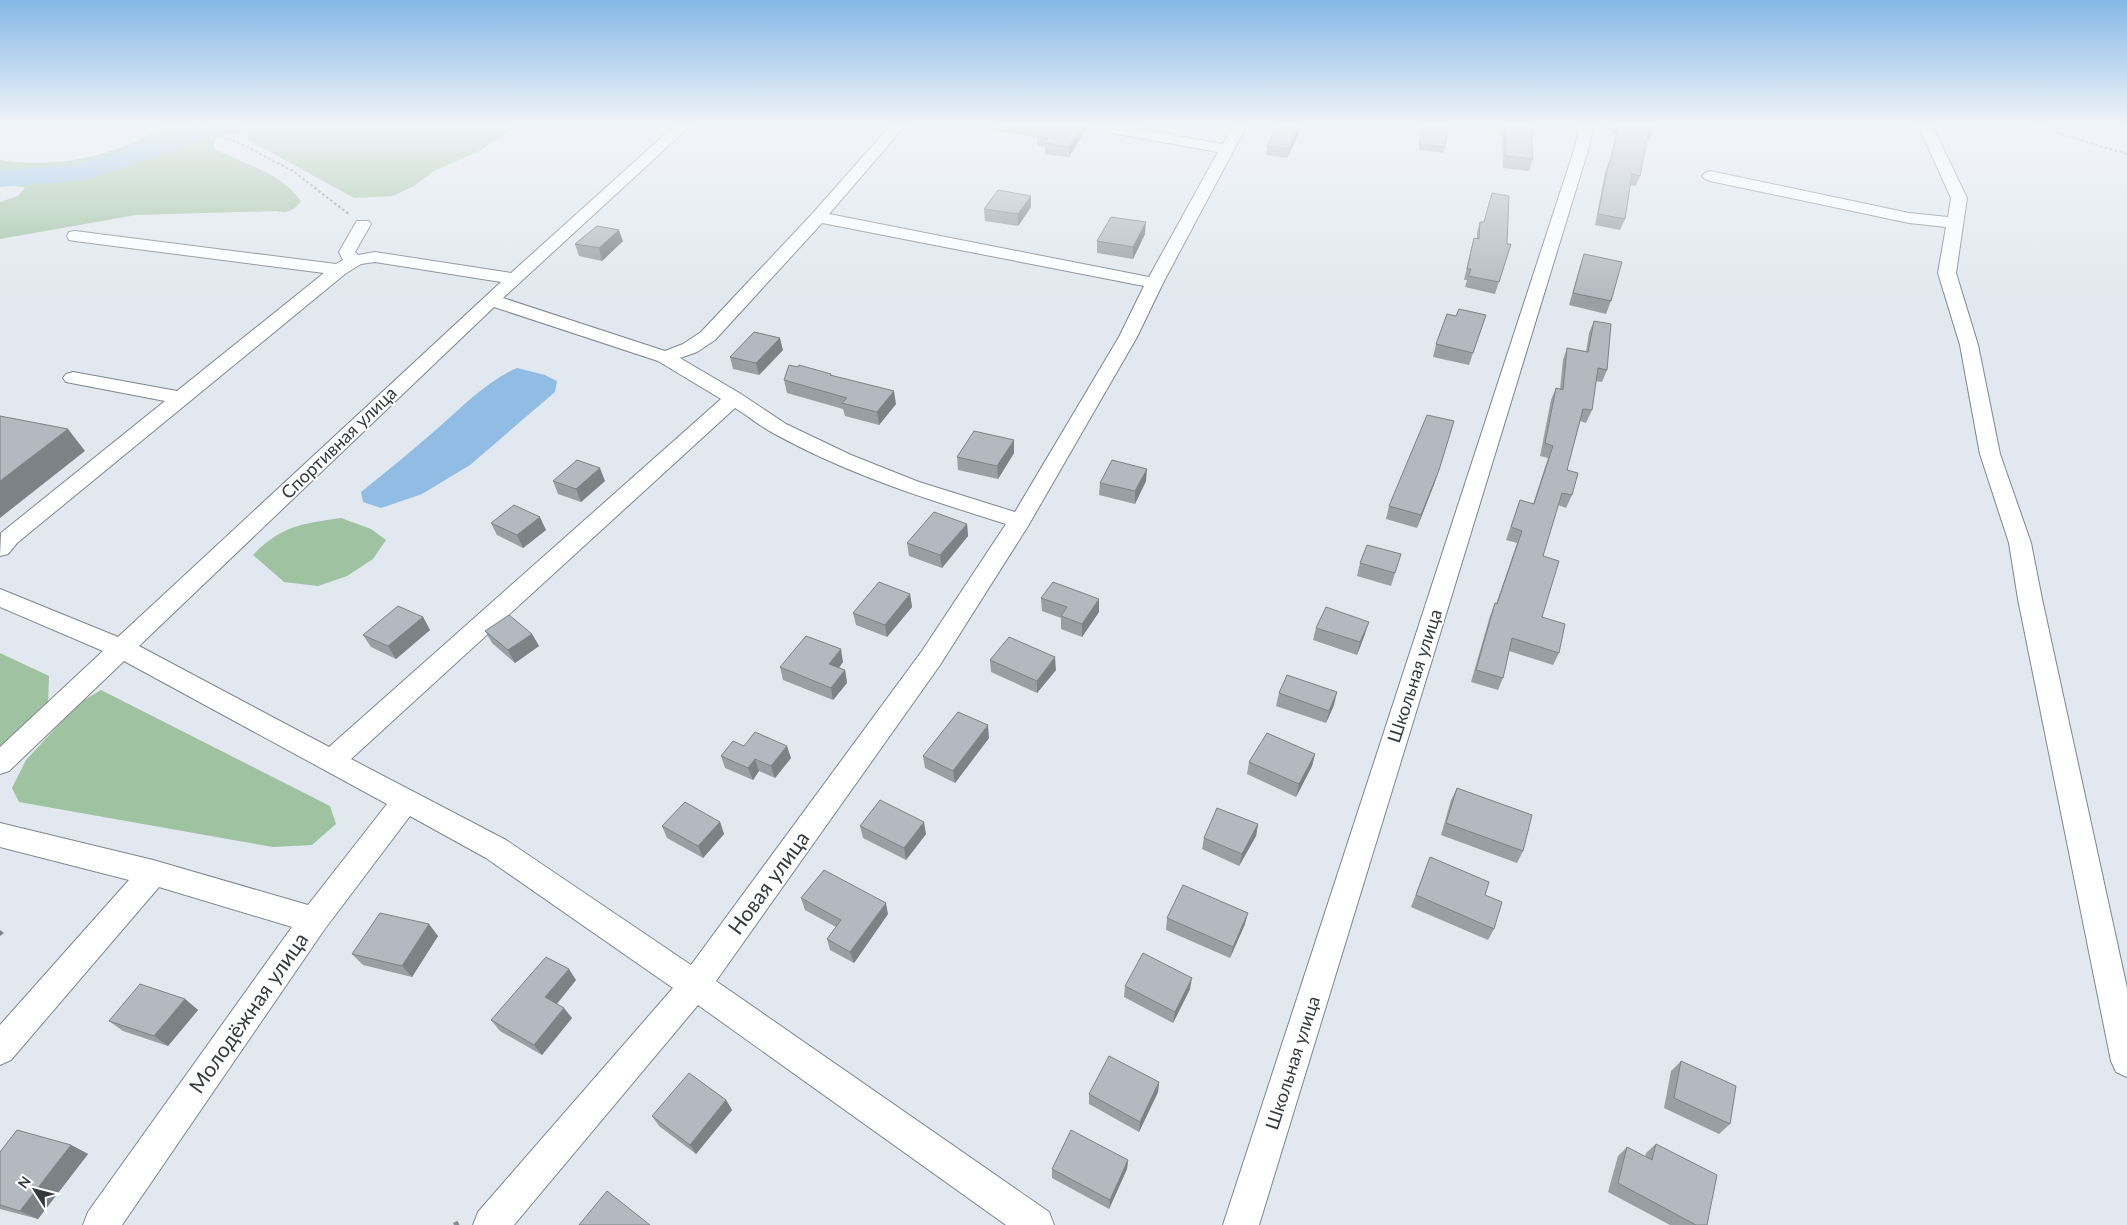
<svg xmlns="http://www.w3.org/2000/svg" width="2127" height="1225" font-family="Lato,sans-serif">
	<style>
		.green { fill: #9fc2a1 }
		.water { fill: #91bde4 }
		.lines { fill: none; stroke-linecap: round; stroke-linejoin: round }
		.river { fill: #91bde4; fill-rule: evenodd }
		.minor-casing { stroke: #7f868c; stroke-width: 2 }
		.path-far1 { stroke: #888d91; stroke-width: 2; stroke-dasharray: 2.5 2.5; stroke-linecap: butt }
		.path { stroke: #888d91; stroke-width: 4.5; stroke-dasharray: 5 5; stroke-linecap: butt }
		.minor { fill: #fff; fill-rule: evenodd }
		.wall { fill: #999fa5 }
		.shaded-wall { fill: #7d8286 }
		.building { fill: #b2b9c0; stroke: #7d8286 }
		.labels { text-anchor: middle; stroke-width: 4; stroke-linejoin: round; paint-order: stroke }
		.street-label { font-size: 18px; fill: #36393b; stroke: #fff }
		.near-street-label { font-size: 21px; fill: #36393b; stroke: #fff }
	</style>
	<rect width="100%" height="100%" fill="#e1e8ef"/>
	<path class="green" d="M161,127H219L214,142V148C247,167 277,169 301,201C295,210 287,214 277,211L136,215L0,239V202L18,196L25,188L0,181V160C54,168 115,158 161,127Z
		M242,127H515L479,151L434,171L414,186L393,196L354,198L250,141Z
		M341,518L371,529L386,540L373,559L347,576L318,586L284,582L253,555C282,525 302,524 341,518Z
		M0,653L49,676L48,705L0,748Z
		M101,690L330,806L336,824L312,845L273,847L19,802L12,788L26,760L79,703Z"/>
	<path class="water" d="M517,368L545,375L557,381L555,392L470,465L422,494L381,508L363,502L361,492C387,471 413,450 438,428C462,407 488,380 517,368Z"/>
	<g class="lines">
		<path class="river" d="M188,127H242L238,133L208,138L85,180L0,187V171L81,164Z"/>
		<g class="minor-casing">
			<path id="minor" d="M673,127H689L503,298L665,351L683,344L701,332L812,214L889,127H904L829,214L1149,277L1218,152L1100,131L1093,127H1128L1223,144L1232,127H1246L1163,283L1137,337L1028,526L940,665L716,981L1049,1212L1054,1225H1006L698,1005L514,1225H473L478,1212L673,988L486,858L410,816L324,930L122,1225H83L88,1212L292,927L159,887L11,1060L0,1065V1025L129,880L0,847V823L153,860L308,905L387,804L124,661L9,771L0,774V747L103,651L0,607V589L118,637L501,282L375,262L361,264L345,274L17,543L8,554L0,556L1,533L165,401L66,382L63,378L66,374L73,372L177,391L324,273L75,241L69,240L67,236L69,232L75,231L336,264L343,260L339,252L355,224L357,221H369L371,224L355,252L358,255L375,252L511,273ZM822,223L1144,286L1119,337L1015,512L919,482L851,455L786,424L741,394L680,358L697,352L715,340ZM494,307L658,361L721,399L329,747L139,646ZM735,408C748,416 760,426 773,433C847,474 926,499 1006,524L922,651L691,965L506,840L351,759Z
				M1579,127H1593L1589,147L1259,1225H1223L1575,147Z
				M1919,127H1933L1967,198L1956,273L1978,345L2000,454L2031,543L2042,599L2127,988V1077L2116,1072L2111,1061L2018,599L2009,543L1980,454L1960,345L1938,273L1946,227L1909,223L1710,181L1705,179L1702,176L1705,173L1710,171L1909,213L1948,217L1951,198Z"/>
		</g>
		<path class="path-far1" d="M202,127L203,131L239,143L293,171L350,215
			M2038,127L2127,154"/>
		<path class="path" d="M454,1225L462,1221"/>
		<use href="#minor" class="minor"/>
	</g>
	<path class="wall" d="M995,127H1088L1069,157L1045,154V147L1037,146V137L995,131Z
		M1421,127H1446L1445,147L1444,153L1419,150Z
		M1503,127H1505L1533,159L1529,171L1503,168L1502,131Z
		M1614,127H1654L1650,139H1647L1640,176L1636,186L1630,185L1625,219L1620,230L1595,225L1605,172L1609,162L1616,134L1612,133Z
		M1299,133L1287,158L1266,155L1267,146Z
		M1031,196V207L1018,226L985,221L984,209Z
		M1480,222L1507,244H1511L1495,294L1465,287L1467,280H1464L1471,249L1474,238H1477V232Z
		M1145,234L1133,259L1097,253V241Z
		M623,241L602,261L579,256L575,244Z
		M1584,254L1611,301L1606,314L1569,305L1580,266Z
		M1486,315L1469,365L1433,357L1436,344L1456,316Z
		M1594,321L1607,370L1602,382L1596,381L1592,410L1586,423L1580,421L1567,470L1572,495L1566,508L1558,505L1543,556L1542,617L1559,653L1553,665L1509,651L1503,678L1498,690L1471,682L1490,616L1495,603L1496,604L1517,543L1506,540L1520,500L1533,504L1548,458L1540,456L1551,400L1556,388L1560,389L1563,360L1567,348L1586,352L1589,333Z
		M783,350L759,375L733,369L730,357Z
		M831,374L832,375L896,404L879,425L845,416L843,409L787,393L784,380Z
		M1014,453L998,479L958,470L957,457Z
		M553,481H605L581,502L558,494Z
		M1146,481L1135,504L1099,495L1100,483Z
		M1435,482L1417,528L1386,519L1389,506Z
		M491,523L546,530L523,548L497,535Z
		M967,524L968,536L942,568L909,556L907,543Z
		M1401,554L1391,586L1357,576L1360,563Z
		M910,594L912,607L887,637L856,625L853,613Z
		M1041,598L1099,612L1082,637L1061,629V618L1042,611Z
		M423,617L430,630L396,659L371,647L363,635Z
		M1316,628L1365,634L1357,655L1313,640Z
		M485,631L532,634L539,646L515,663L492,643Z
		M990,660L1056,670L1037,693L991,672Z
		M843,662L839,668L845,670L847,683L833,700L783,680L780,667Z
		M1279,693L1334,705L1326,723L1276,706Z
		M989,738L955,783L925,768L923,756Z
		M744,746L791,758L775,778L759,771L753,780L725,768L721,756Z
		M1315,754L1312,766L1296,797L1247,774L1249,762Z
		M1457,788L1523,851L1517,863L1441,835L1451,800Z
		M720,822L724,834L703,858L667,838L662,826Z
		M1258,824L1256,836L1239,866L1202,849L1204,838Z
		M860,826L926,834L906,860L863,838Z
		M1430,857L1485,895L1494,929L1488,940L1411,907Z
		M801,898L888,914L854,963L830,950L827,939L836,927L805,910Z
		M1167,918L1245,924L1230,958L1166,930Z
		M438,936L412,977L363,965L352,954Z
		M576,980L557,1004L572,1018L542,1055L500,1031L491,1020Z
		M1125,986L1190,989L1173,1023L1124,997Z
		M185,999L198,1010L168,1046L123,1031L109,1021Z
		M1681,1061L1730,1124L1719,1134L1664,1108L1671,1071Z
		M1159,1082L1158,1092L1139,1132L1089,1104V1094Z
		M726,1100L732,1110L696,1154L659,1126L652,1116Z
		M1656,1144L1707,1225H1670L1608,1192L1618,1156L1627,1147L1645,1157L1646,1153Z
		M71,1145L88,1154L38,1219L0,1209V1152Z
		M1128,1160L1127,1169L1109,1209L1052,1178V1169Z"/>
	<path class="shaded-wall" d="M1082,127H1088L1069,157V147Z
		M1298,127H1300L1299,133L1287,158L1289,149Z
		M1031,196V207L1018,226V214Z
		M1146,222L1145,234L1133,259V247Z
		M619,230L623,241L602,261L599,248Z
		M780,338L783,350L759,375L756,363Z
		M894,391L896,404L879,425L877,412Z
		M1454,421L1435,482L1417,528L1421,515Z
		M68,429L85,451L0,518V481Z
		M1014,440V453L998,479L997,466Z
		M600,468L605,481L581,502L576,489Z
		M1147,469L1146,481L1135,504V491Z
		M540,517L546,530L523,548L517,535Z
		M967,524L968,536L942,568L940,555Z
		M910,594L912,607L887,637L885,625Z
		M1099,599V612L1082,637V624Z
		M423,617L430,630L396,659L388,646Z
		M1369,622L1365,634L1357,655L1360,642Z
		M532,634L539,646L515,663L508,650Z
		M841,649L843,662L832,676L829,664Z
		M1055,657L1056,670L1037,693V681Z
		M845,670L847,683L833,700L831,688Z
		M1337,692L1334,705L1326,723L1329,711Z
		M988,725L989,738L955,783L953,771Z
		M787,746L791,758L775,778L771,766Z
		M1315,754L1312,766L1296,797L1299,784Z
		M755,759L759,771L753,780L748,768Z
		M720,822L724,834L703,858L698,846Z
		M924,822L926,834L906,860L904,848Z
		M1258,824L1256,836L1239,866L1242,854Z
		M886,903L888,914L854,963L850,952Z
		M1248,913L1245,924L1230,958L1233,947Z
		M429,924L438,936L412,977L402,966Z
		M0,930L4,933L0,936Z
		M569,969L576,980L553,1008L545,997Z
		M1192,978L1190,989L1173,1023L1175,1012Z
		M185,999L198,1010L168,1046L154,1036Z
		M564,1008L572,1018L542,1055L534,1045Z
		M1159,1082L1158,1092L1139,1132L1140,1122Z
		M726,1100L732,1110L696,1154L690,1145Z
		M71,1145L88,1154L38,1219L20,1211Z
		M1128,1160L1127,1169L1109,1209L1110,1200Z"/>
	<path class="building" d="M1043,127H1082L1069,147L1045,143L1048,138L1037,136Z
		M1276,127H1298L1289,149L1267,146Z
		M1422,127H1446L1447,134L1445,147L1420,145Z
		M1505,127H1531L1533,159L1506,156Z
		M1619,127H1654L1653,129L1649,128L1640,176L1632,174L1625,219L1598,214L1609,162H1610Z
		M998,190L1031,196L1018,214L984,209Z
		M1492,193L1509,196L1507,244H1511L1499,282L1468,276L1471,269H1467L1474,238L1479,239L1480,222H1484Z
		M1111,217L1146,222L1133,247L1097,241Z
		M597,226L619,230L599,248L575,244Z
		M1584,254L1622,262L1611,301L1573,293Z
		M1459,309L1486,315L1473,353L1436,344L1447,314L1456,316Z
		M1594,321L1611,324L1607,370L1598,368L1592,410L1583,409L1567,470L1578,473L1572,495L1562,493L1543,556L1559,561L1542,617L1565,624L1559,653L1512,638L1503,678L1476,670L1495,603L1497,604L1522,531L1511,527L1520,500L1534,504L1553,446L1545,443L1556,388L1563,390L1567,348L1588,352Z
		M754,332L780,338L756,363L730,357Z
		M789,365L798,367L799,365L831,374L830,375L894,391L877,412L842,403L847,398L784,380Z
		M1427,415L1454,421L1439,470L1421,515L1389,506Z
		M0,416L68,429L0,481Z
		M974,431L1014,440L997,466L957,457Z
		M577,460L600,468L576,489L553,481Z
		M1112,460L1147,469L1135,491L1100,483Z
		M514,505L540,517L517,535L491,523Z
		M934,512L967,524L940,555L907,543Z
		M1367,545L1401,554L1395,573L1360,563Z
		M879,582L910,594L885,625L853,613Z
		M1053,582L1099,599L1082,624L1061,616L1067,607L1041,598Z
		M398,606L423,617L388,646L363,635Z
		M1326,607L1369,622L1360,642L1316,628Z
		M509,615L532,634L508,650L485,631Z
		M806,636L841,649L829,664L845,670L831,688L780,667Z
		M1009,637L1055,657L1037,681L990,660Z
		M1287,675L1337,692L1329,711L1279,693Z
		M958,712L988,725L953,771L923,756Z
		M755,732L787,746L771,766L755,759L748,768L721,756L733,741L744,746Z
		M1267,733L1315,754L1299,784L1249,762Z
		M1457,788L1532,815L1523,851L1446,823Z
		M880,800L924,822L904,848L860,826Z
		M685,802L720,822L698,846L662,826Z
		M1217,808L1258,824L1242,854L1204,838Z
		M1430,857L1489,882L1485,895L1502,902L1494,929L1416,895Z
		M824,870L886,903L850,952L827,939L841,920L801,898Z
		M1183,885L1248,913L1233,947L1167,918Z
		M380,913L429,924L402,966L352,954Z
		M1143,953L1192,978L1175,1012L1125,986Z
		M546,957L569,969L545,997L564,1008L534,1045L491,1020Z
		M140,984L185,999L154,1036L109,1021Z
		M1109,1056L1159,1082L1140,1122L1089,1094Z
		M1681,1061L1736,1086L1730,1124L1674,1098Z
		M689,1073L726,1100L690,1145L652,1116Z
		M17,1130L71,1145L20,1211L0,1205V1152Z
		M1071,1130L1128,1160L1110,1200L1052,1169Z
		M1656,1144L1717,1175L1707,1225H1696L1618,1183L1627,1147L1652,1160Z
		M607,1191L650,1225H579Z"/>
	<linearGradient id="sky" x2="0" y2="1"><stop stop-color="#85b8e6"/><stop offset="0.42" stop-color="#f2f5f8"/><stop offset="1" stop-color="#f2f5f8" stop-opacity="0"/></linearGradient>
	<rect width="2127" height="299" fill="url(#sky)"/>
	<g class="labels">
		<g class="street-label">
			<text transform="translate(339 443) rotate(-44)" y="6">Спортивная улица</text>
			<text transform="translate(1415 676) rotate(-72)" y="6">Школьная улица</text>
			<text transform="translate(1293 1063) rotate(-72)" y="6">Школьная улица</text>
		</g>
		<g class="near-street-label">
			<text transform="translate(769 883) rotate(-54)" y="7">Новая улица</text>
			<text transform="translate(249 1013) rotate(-55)" y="7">Молодёжная улица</text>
		</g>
	</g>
	<g transform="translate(35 1190) rotate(306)" stroke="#ffffff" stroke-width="4" paint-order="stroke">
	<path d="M0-4L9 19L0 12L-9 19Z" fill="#36393b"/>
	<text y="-8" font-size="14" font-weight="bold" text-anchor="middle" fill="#36393b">N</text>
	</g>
</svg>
